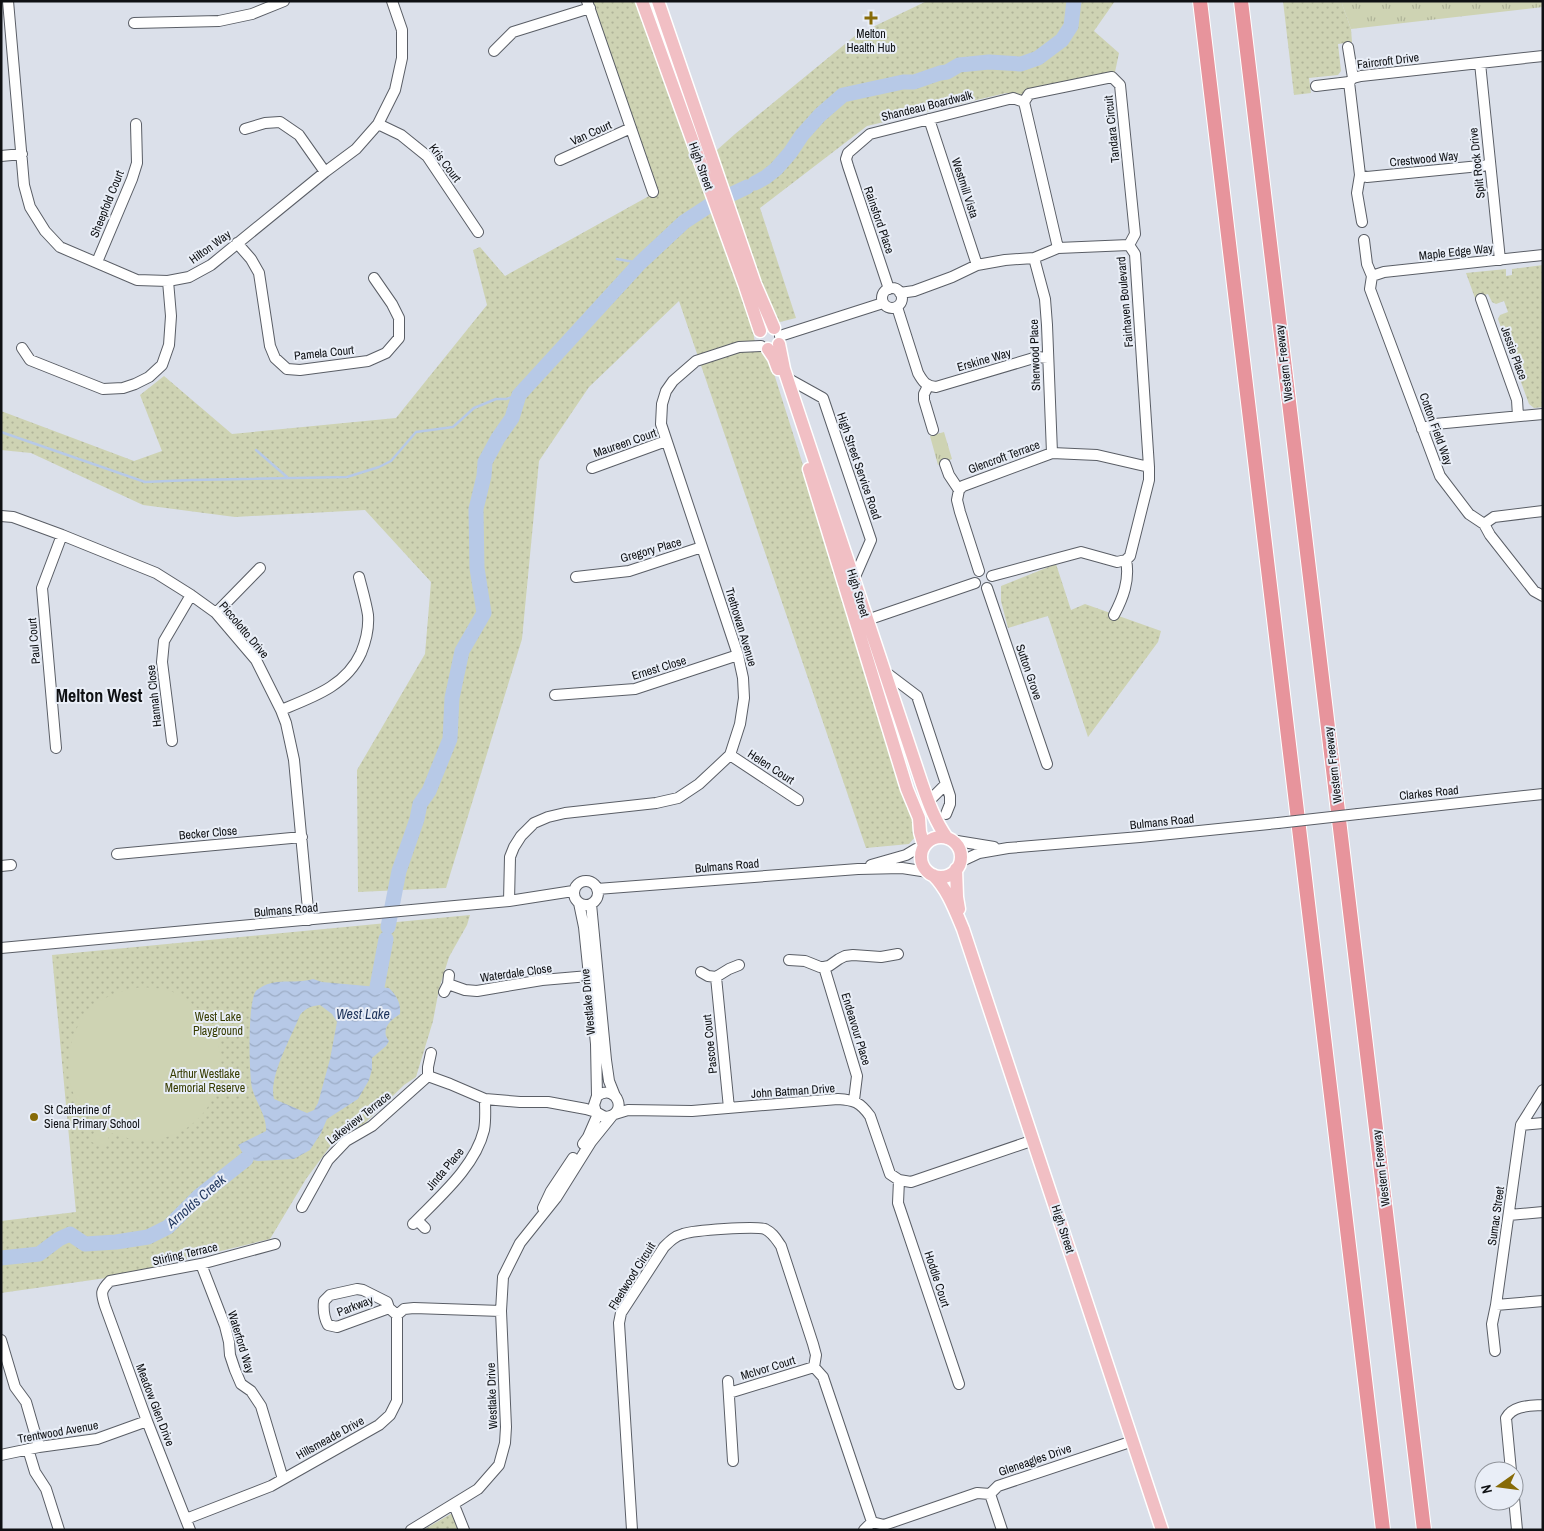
<svg xmlns="http://www.w3.org/2000/svg" width="1544" height="1531" font-family="'Archivo Narrow',sans-serif">
	<style>
		.grass { fill: url(#grass-tufts) }
		.park { fill: url(#park-dots) }
		.garden { fill: #ced3b3 }
		.water { fill: url(#water-waves); fill-rule: evenodd }
		.lines { fill: none; stroke-linecap: round; stroke-linejoin: round }
		.stream { stroke: #b7c9e7; stroke-width: 2.5 }
		.river { stroke: #b7c9e7; stroke-width: 15 }
		.minor-casing { stroke: #5a5e66; stroke-width: 12 }
		.major-casing { stroke: #fff; stroke-width: 15 }
		.highway-casing { stroke: #fff; stroke-width: 16 }
		.minor { stroke: #fff; stroke-width: 10 }
		.major { stroke: #f1bfc4; stroke-width: 12 }
		.highway { stroke: #e7949c; stroke-width: 14 }
		.minor-bridge-casing { stroke: #5a5e66; stroke-width: 12; stroke-linecap: butt }
		.minor-bridge { stroke: #fff; stroke-width: 10 }
		.poi-dot { fill: #876b08; stroke: #e9eef7; stroke-width: 2 }
		.labels { text-anchor: middle; stroke-width: 4; stroke-linejoin: round; paint-order: stroke }
		.poi-label { font-size: 12px; fill: #0e1013; stroke: #e9eef7 }
		.street-label { font-size: 12px; fill: #0e1013; stroke: #e9eef7 }
		.park-label { font-size: 12px; fill: #363b00; stroke: #e9eef7 }
		.water-label { font-size: 14px; font-style: italic; fill: #1d335b; stroke: #e9eef7 }
		.district-label { font-size: 18px; font-weight: bold; fill: #0e1013; stroke: #e9eef7 }
	</style>
	<defs>
		<pattern id="grass-tufts" width="24" height="20" patternUnits="userSpaceOnUse" patternTransform="scale(1.25)"><rect width="24" height="20" fill="#ced3b3"/><path d="M3 7l-1-3M5 7V3M7 7l1-3M15 17l-1-3M17 17v-4M19 17l1-3" fill="none" stroke="#b0b499"/></pattern>
		<pattern id="park-dots" width="8" height="8" patternUnits="userSpaceOnUse" patternTransform="scale(1.25)"><rect width="8" height="8" fill="#ced3b3"/><path d="M2 2h.1M6 6h.1" fill="none" stroke="#b0b499" stroke-width="1.8" stroke-linecap="round"/></pattern>
		<pattern id="water-waves" width="16" height="10" patternUnits="userSpaceOnUse" patternTransform="scale(1.25)"><rect width="16" height="10" fill="#b7c9e7"/><path d="M0 5q4-4 8 0t8 0" fill="none" stroke="#9cacc5"/></pattern>
	</defs>
	<rect width="100%" height="100%" fill="#dbe0ea"/>
	<path class="grass" d="M1341,1H1543V7L1351,29Z
		M944,432L952,459L938,465L930,436Z"/>
	<path class="park" d="M582,1H640L699,166L735,134L856,35L927,1H1115L1094,31L1119,53L1115,72L1032,90C1022,97 1017,95 1006,93L867,126L760,208L796,318L780,322L754,324C752,342 757,350 770,361L917,825L915,837L909,844L866,848L679,301L589,387L539,461L522,639L446,888L358,892L357,770L425,654L431,582L365,510L235,517L143,505L31,453L1,450V411L134,461L162,451L140,395L164,376L232,434L396,418L487,305L473,250L480,247L505,276L649,196Z
		M1283,1H1341L1351,29L1352,42L1338,44L1341,71L1338,75L1309,78L1311,93L1294,95Z
		M1543,265V407L1534,408L1529,404L1498,319L1500,315L1508,312L1504,301L1496,304L1492,302L1488,294L1475,298L1466,273L1506,269V276L1512,275V269Z
		M1056,564L1071,610L1085,604L1161,631L1158,642L1088,737L1048,616L1008,628L1001,601V586Z
		M470,915L467,925L449,957L439,989L433,1021L416,1077L404,1085L363,1125L337,1137L306,1179L270,1239L113,1277L1,1293V1221L76,1212L52,955Z
		M456,1511L454,1519L458,1530H423Z"/>
	<path class="garden" d="M141,987C149,988 157,988 164,989C176,992 188,1000 197,1008C238,1047 224,1118 170,1136C165,1137 160,1140 155,1141C139,1142 126,1138 111,1133L103,1148L90,1141L98,1124C87,1115 77,1104 72,1090C63,1060 71,1022 98,1003C111,993 125,990 141,987Z"/>
	<path class="water" d="M313,979L322,982L389,988C397,996 401,1003 400,1014C390,1020 380,1030 389,1041L386,1046L372,1058V1069L369,1080L358,1099L327,1119L321,1133L310,1150L294,1159L258,1161L246,1159L238,1145L266,1131C267,1116 256,1103 252,1088C249,1074 247,998 257,990C275,976 294,985 313,979ZM320,1005L332,1014L337,1022L330,1059L318,1103L314,1110L307,1113L274,1099C268,1077 292,1036 300,1015C306,1008 311,1006 320,1005Z"/>
	<g class="lines">
		<path class="stream" d="M617,259L640,263
			M1,432L145,482L191,480L347,477L379,467L391,461L416,432L453,427L474,408L496,399H506L519,395
			M256,450L287,477"/>
		<path class="river" d="M755,183L766,177L776,169L790,153L802,135L820,115L843,95L903,82H914L940,73L947,72L959,65L989,62L1021,64L1038,58L1062,40L1071,26L1074,1
			M730,195L747,187
			M388,927L399,871L417,819L420,804L429,791L450,739L452,698L462,651L484,613L477,568L476,509L484,476L485,462L498,438L512,418L519,395L640,263L684,222L710,205
			M377,987L386,939
			M1,1258L39,1254L59,1239L70,1234L85,1244L116,1242L148,1237L168,1227L198,1197L246,1159"/>
		<g class="minor-casing">
			<path id="minor" d="M8,1L24,185L30,207L45,231L60,247L137,280L168,281L189,277L211,265L325,172L356,149L378,124L395,90L402,58V30L392,1
				M587,1L653,192
				M134,23L219,21L252,14L284,1
				M1348,47L1353,78
				M494,51L513,32L590,8
				M1480,63L1500,260
				M1349,82L1360,175L1357,193L1362,222
				M1316,86L1349,82L1353,78L1361,76L1543,56
				M929,119L977,265
				M378,124L401,135L427,156L478,232
				M245,129L265,123L280,122L299,135L325,172
				M1,156L22,154
				M560,160L631,128
				M1360,175L1367,177L1490,165
				M1364,240L1367,264L1372,276L1370,289L1440,476L1469,514L1484,524L1490,535L1534,591L1543,596
				M237,243L251,259L259,273L270,346L275,358L287,369L300,370L368,361L386,353L399,338V318L392,304L374,278
				M1058,248L1024,102L1029,94L1112,77L1120,85L1135,234L1129,245
				M1034,258L1045,299L1047,325L1052,453
				M97,262L132,179L137,163L136,124
				M1372,276L1384,272L1543,255
				M882 298a10 10 0 1 1 20 0a10 10 0 1 1-20 0Z
				M889,289L848,166L846,159L848,153L870,134L1013,98L1024,102
				M900,293L914,291L952,277L977,265L1005,260L1034,258L1058,248L1129,245
				M1481,299L1517,400L1518,416
				M897,307L918,373C923,382 926,386 936,387L1037,357L1048,358
				M780,336L883,303
				M22,348L30,360L103,389L123,388L135,384L149,377L162,365L169,345L171,316L168,281
				M787,378L823,398L871,540L854,579
				M928,386L924,394V400L933,430
				M1422,429L1435,424L1543,414
				M945,464L949,475L959,490
				M592,468L666,441
				M1,516L13,517L62,535L156,573L191,595L216,613L256,660L281,710L286,723L294,760L309,920
				M1484,524L1494,517L1543,511
				M979,571L960,512L957,500L959,490L963,486L1052,453L1097,455L1149,467
				M992,576L1081,552L1117,562L1126,560L1130,556L1149,480V467L1135,254L1129,245
				M576,577L629,571L702,547
				M987,588L1047,764
				M216,613L260,568
				M1114,615C1123,598 1130,580 1126,560
				M867,620L975,583
				M884,671L917,696L950,796V804L946,814
				M555,695L635,689L738,655
				M281,710C313,697 346,686 361,653C366,641 369,628 368,615C366,602 362,589 359,577
				M172,741L162,662L164,641L191,595
				M56,748L42,588L62,535
				M730,755L798,800
				M928,802L946,784
				M1358,814L1543,794
				M951,840L994,847
				M117,854L302,837
				M871,865L906,855L916,849L923,848
				M1,866L11,865
				M958,866L964,860L979,853L1008,848L1140,837L1278,823
				M574 893a12 12 0 1 1 24 0a12 12 0 1 1-24 0Z
				M597,889L858,869L902,868L928,872
				M509,901L510,857L514,847L521,836L534,823L548,817L565,813L656,803L678,798L699,784L730,755L740,724L744,698L743,678L738,655L661,424L662,404L666,391L673,381L696,361L739,347L761,346
				M579,903L584,927L596,1044L597,1096
				M591,904L606,1060L609,1081L615,1096
				M1,948L509,901L573,891
				M789,960L805,961L820,967H824L829,966L839,959L845,956L853,955L881,957L898,954
				M824,967L857,1076L854,1100
				M701,972L708,976L716,977L729,969L739,965
				M716,977L729,1108
				M448,984L465,990L477,991L542,980L589,976
				M444,992L448,984L449,975
				M428,1076L450,1084L485,1099L520,1102H548L586,1109L596,1112L605,1117C629,1116 618,1082 597,1096L594,1105L596,1112
				M1543,1090L1521,1125L1496,1305L1543,1301
				M615,1114L628,1110L692,1111L838,1099C854,1100 860,1102 870,1116L890,1174L899,1180L911,1182L1034,1140
				M1521,1125L1543,1123
				M583,1144L588,1137L598,1114
				M899,1180L898,1203L959,1384
				M302,1207L328,1160L346,1141L372,1126L428,1076V1067L431,1053
				M543,1208L551,1191L573,1158
				M1509,1215L1543,1212
				M417,1220L425,1228
				M413,1224C439,1197 475,1167 484,1130C486,1120 485,1109 485,1099
				M201,1264L225,1326L229,1342L230,1355L235,1370L241,1384L251,1391L261,1406L283,1479
				M389,1308L337,1327L328,1325C324,1318 323,1310 324,1301L330,1295L357,1289L363,1290L387,1302L389,1308L397,1315
				M397,1315L404,1309L414,1308L501,1311
				M1,1340L15,1387L26,1402L39,1447
				M1495,1351L1492,1324L1496,1305
				M728,1381L733,1461
				M729,1393L814,1367
				M28,1449L35,1472L46,1489L59,1530
				M1,1455L39,1447L97,1439L147,1421
				M1511,1471L1506,1418C1513,1405 1530,1406 1543,1405
				M990,1494L1002,1530
				M1514,1498L1517,1530
				M454,1505L464,1530
				M186,1519L271,1486L379,1425L390,1415L397,1401V1315
				M190,1530L147,1421L105,1306C101,1293 100,1291 110,1281L201,1264L275,1244
				M411,1530L478,1489L499,1465L505,1443L506,1427L501,1311L503,1277L520,1243L556,1198L591,1142L612,1116
				M632,1530L619,1323L621,1313L664,1247C670,1241 675,1236 683,1234C694,1230 755,1226 765,1229C773,1233 776,1239 781,1246L813,1344L816,1355L814,1367L823,1377L872,1522
				M864,1530L872,1522L884,1525L977,1493L990,1494L998,1486L1133,1441"/>
		</g>
		<g class="major-casing">
			<path id="major" d="M642,1L745,286L760,331
				M658,1L755,284L774,328
				M779,344L784,369L922,784C929,804 935,821 947,838
				M768,349L774,358L778,369
				M809,469L907,789L919,818L920,832L924,846
				M921 857a20 20 0 1 1 40 0a20 20 0 1 1-40 0Z
				M956,869L957,897L959,909
				M933,875C948,890 955,910 963,929L1162,1530"/>
		</g>
		<g class="highway-casing">
			<path id="highway" d="M1200,1L1383,1530
				M1241,1L1424,1530"/>
		</g>
		<use href="#minor" class="minor"/>
		<use href="#major" class="major"/>
		<use href="#highway" class="highway"/>
		<g class="minor-bridge-casing">
			<path id="minor-bridge" d="M1278,823L1358,814"/>
		</g>
		<use href="#minor-bridge" class="minor-bridge"/>
	</g>
	<g class="poi-dot">
		<path d="M868.5 10.5h5v5h5v5h-5v5h-5v-5h-5v-5h5z"/>
		<circle cx="34" cy="1117" r="5"/>
	</g>
	<g class="labels">
		<g class="poi-label">
			<text x="871" y="38">Melton<tspan x="871" dy="14">Health Hub</tspan></text>
			<text x="44" y="1114" text-anchor="start">St Catherine of<tspan x="44" dy="14">Siena Primary School</tspan></text>
		</g>
		<g class="street-label">
			<text transform="translate(1388 61) rotate(-7)" y="4">Faircroft Drive</text>
			<text transform="translate(927 106) rotate(-14)" y="4">Shandeau Boardwalk</text>
			<text transform="translate(1112 129) rotate(-96)" y="4">Tandara Circuit</text>
			<text transform="translate(591 133) rotate(-24)" y="4">Van Court</text>
			<text transform="translate(1424 159) rotate(-6)" y="4">Crestwood Way</text>
			<text transform="translate(445 163) rotate(53)" y="4">Kris Court</text>
			<text transform="translate(1477 163) rotate(-96)" y="4">Split Rock Drive</text>
			<text transform="translate(701 166) rotate(70)" y="4">High Street</text>
			<text transform="translate(965 188) rotate(72)" y="4">Westmill Vista</text>
			<text transform="translate(107 204) rotate(-68)" y="4">Sheepfold Court</text>
			<text transform="translate(879 220) rotate(71)" y="4">Rainsford Place</text>
			<text transform="translate(210 247) rotate(-36)" y="4">Hilton Way</text>
			<text transform="translate(1456 252) rotate(-6)" y="4">Maple Edge Way</text>
			<text transform="translate(1125 302) rotate(-95)" y="4">Fairhaven Boulevard</text>
			<text transform="translate(324 353) rotate(-6)" y="4">Pamela Court</text>
			<text transform="translate(1514 353) rotate(70)" y="4">Jessie Place</text>
			<text transform="translate(1035 355) rotate(-92)" y="4">Sherwood Place</text>
			<text transform="translate(984 360) rotate(-16)" y="4">Erskine Way</text>
			<text transform="translate(1284 363) rotate(-97)" y="4">Western Freeway</text>
			<text transform="translate(1436 429) rotate(70)" y="4">Cotton Field Way</text>
			<text transform="translate(625 443) rotate(-19)" y="4">Maureen Court</text>
			<text transform="translate(1004 457) rotate(-20)" y="4">Glencroft Terrace</text>
			<text transform="translate(859 466) rotate(71)" y="4">High Street Service Road</text>
			<text transform="translate(651 550) rotate(-16)" y="4">Gregory Place</text>
			<text transform="translate(858 593) rotate(73)" y="4">High Street</text>
			<text transform="translate(741 627) rotate(73)" y="4">Trethowan Avenue</text>
			<text transform="translate(244 630) rotate(50)" y="4">Piccolotto Drive</text>
			<text transform="translate(34 641) rotate(-95)" y="4">Paul Court</text>
			<text transform="translate(659 668) rotate(-17)" y="4">Ernest Close</text>
			<text transform="translate(1029 672) rotate(71)" y="4">Sutton Grove</text>
			<text transform="translate(154 696) rotate(-96)" y="4">Hannah Close</text>
			<text transform="translate(1333 765) rotate(-97)" y="4">Western Freeway</text>
			<text transform="translate(771 767) rotate(33)" y="4">Helen Court</text>
			<text transform="translate(1429 793) rotate(-6)" y="4">Clarkes Road</text>
			<text transform="translate(1162 822) rotate(-6)" y="4">Bulmans Road</text>
			<text transform="translate(208 833) rotate(-5)" y="4">Becker Close</text>
			<text transform="translate(727 866) rotate(-5)" y="4">Bulmans Road</text>
			<text transform="translate(286 910) rotate(-5)" y="4">Bulmans Road</text>
			<text transform="translate(516 973) rotate(-8)" y="4">Waterdale Close</text>
			<text transform="translate(588 1002) rotate(-95)" y="4">Westlake Drive</text>
			<text transform="translate(856 1029) rotate(73)" y="4">Endeavour Place</text>
			<text transform="translate(710 1044) rotate(-96)" y="4">Pascoe Court</text>
			<text transform="translate(793 1091) rotate(-4)" y="4">John Batman Drive</text>
			<text transform="translate(359 1118) rotate(-38)" y="4">Lakeview Terrace</text>
			<text transform="translate(1381 1168) rotate(-97)" y="4">Western Freeway</text>
			<text transform="translate(445 1169) rotate(-50)" y="4">Jinda Place</text>
			<text transform="translate(1496 1216) rotate(-82)" y="4">Sumac Street</text>
			<text transform="translate(1063 1229) rotate(72)" y="4">High Street</text>
			<text transform="translate(185 1254) rotate(-13)" y="4">Stirling Terrace</text>
			<text transform="translate(632 1276) rotate(-58)" y="4">Fleetwood Circuit</text>
			<text transform="translate(937 1279) rotate(72)" y="4">Hoddle Court</text>
			<text transform="translate(355 1306) rotate(-21)" y="4">Parkway</text>
			<text transform="translate(241 1342) rotate(73)" y="4">Waterford Way</text>
			<text transform="translate(768 1368) rotate(-17)" y="4">McIvor Court</text>
			<text transform="translate(492 1396) rotate(-92)" y="4">Westlake Drive</text>
			<text transform="translate(155 1405) rotate(69)" y="4">Meadow Glen Drive</text>
			<text transform="translate(58 1432) rotate(-10)" y="4">Trentwood Avenue</text>
			<text transform="translate(330 1438) rotate(-29)" y="4">Hillsmeade Drive</text>
			<text transform="translate(1035 1460) rotate(-19)" y="4">Gleneagles Drive</text>
		</g>
		<g class="park-label">
			<text x="218" y="1021">West Lake<tspan x="218" dy="14">Playground</tspan></text>
			<text x="205" y="1078">Arthur Westlake<tspan x="205" dy="14">Memorial Reserve</tspan></text>
		</g>
		<g class="water-label">
			<text x="363" y="1019">West Lake</text>
			<text transform="translate(196 1201) rotate(-41)" y="5">Arnolds Creek</text>
		</g>
		<g class="district-label">
			<text x="99" y="702">Melton West</text>
		</g>
	</g>
	<rect width="1544" height="1531" fill="none" stroke="#0e1013" stroke-width="5"/>
	<g transform="translate(1499 1486) rotate(256)"><circle r="24" fill="#e9eef7" stroke="#91959c"/>
	<path d="M0-4L9 19L0 12L-9 19Z" fill="#876b08"/>
	<text y="-8" font-size="14" font-weight="bold" text-anchor="middle" fill="#0e1013">N</text>
	</g>
</svg>
